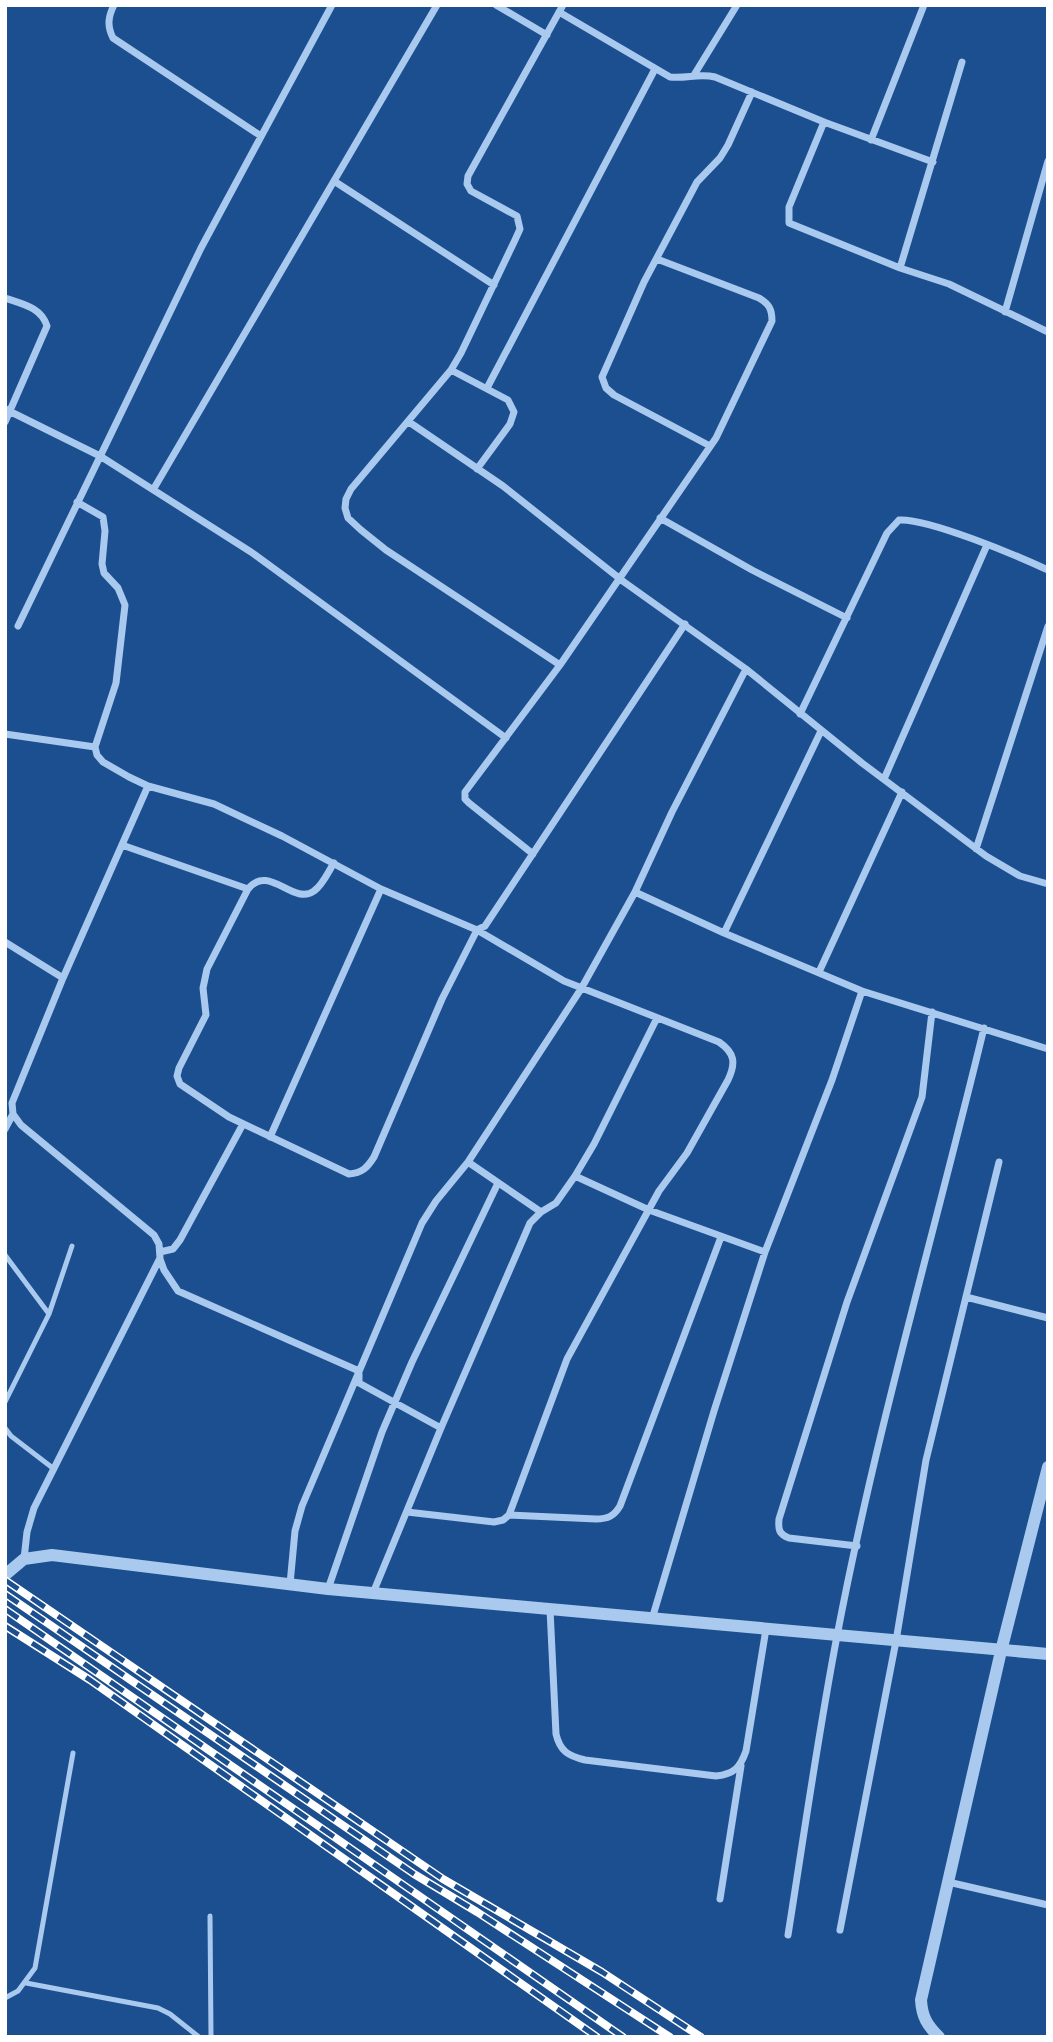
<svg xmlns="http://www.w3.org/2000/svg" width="1053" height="2042" font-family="'Fira Sans Condensed',sans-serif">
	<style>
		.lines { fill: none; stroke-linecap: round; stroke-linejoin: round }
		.service { stroke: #a9c9ee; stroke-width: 5 }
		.minor { stroke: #a9c9ee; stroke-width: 7 }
		.tertiary { stroke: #a9c9ee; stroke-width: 12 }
		.rail-casing { stroke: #fff; stroke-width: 8 }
		.rail { stroke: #1b4f8f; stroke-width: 5; stroke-dasharray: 16; stroke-linecap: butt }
	</style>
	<rect width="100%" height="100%" fill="#1b4f8f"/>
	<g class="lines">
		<path class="service" d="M5,1255L49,1314
			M5,1402L49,1314L72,1246
			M5,1428L11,1436L54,1469
			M210,1916L211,2037
			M26,1983L158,2008L170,2014L199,2037
			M5,1998L18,1991L35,1968L73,1753"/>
		<path class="minor" d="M114,5C108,17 107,26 113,38L261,136
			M496,5L547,35
			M559,12L670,77C686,79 699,73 715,77L824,122L933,162
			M694,75L737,5
			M824,122L789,207V223L900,268L949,284L1048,332
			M871,140L924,5
			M334,181L494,285
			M900,268L962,62
			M5,298C22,304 41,307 47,326L5,422
			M1005,312L1048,161
			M451,370L508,400L514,412L510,424L477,469
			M487,388L655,69
			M5,409L100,456L251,552L506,738
			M409,422L503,486L624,582L746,669L862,763L986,856L1020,876L1048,884
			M710,446L614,395L606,388L602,377L644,282L697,182L720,158L728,145L752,92
			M153,490L437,5
			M77,502L103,517L105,531L102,564L104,573L118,588L125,605L116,683L95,747L97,755L103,762L129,777L148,786L214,804L282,836L381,889L477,930L564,981L719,1042C735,1053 736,1063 728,1080L687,1153L659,1191L567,1359L509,1515L503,1520L494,1522L407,1512
			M660,518L752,570L847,618
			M18,626L201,248L332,5
			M560,665L386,550L361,530L348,518L345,508L346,499L351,489L451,370L461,353L515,240L520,229L517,216L471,191L467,184L468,176L563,5
			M800,714L887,533L899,520C928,518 1018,556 1048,570
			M5,734L95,747
			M884,779L987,545
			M122,845L248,889
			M976,849L1048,626
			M533,854L469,803L465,799V792L560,665L716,438L772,321C772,309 769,304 759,298L657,259
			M334,863C328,872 323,885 314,891C293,906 269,863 248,889L207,969L203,988L206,1015L179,1068L177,1076L180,1084L229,1117L349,1174C362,1173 367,1168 374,1157L442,999L477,930L485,926L685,624
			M635,892L724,933L862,991L1048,1049
			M724,933L821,731
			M5,942L63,978
			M819,972L902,792
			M5,1129L13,1114
			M270,1137L381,889
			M468,1162L541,1212
			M575,1176L649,1210L765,1252
			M160,1252L173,1249L180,1240L243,1124
			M160,1259L164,1270L178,1291L359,1371V1383L441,1428
			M966,1297L1048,1318
			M509,1515L596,1519C608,1519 614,1516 620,1506L721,1237
			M857,1546L789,1538C779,1534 778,1530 779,1519L847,1302L922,1097L932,1012
			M24,1559L27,1532L34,1508L160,1258L159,1244L154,1235L21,1125L13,1114L12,1103L63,978L148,786
			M290,1584L295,1531L302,1506L422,1223L436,1201L468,1162L581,989L635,892L672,812L746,669
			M328,1589L382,1432L412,1362L498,1183
			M373,1593L441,1428L530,1223L541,1212L556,1203L575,1176L594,1144L657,1018
			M550,1609L556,1734C560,1751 568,1756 585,1760L716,1776C734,1774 740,1768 746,1751L766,1629
			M652,1619L714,1411L765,1252L832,1080L862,991
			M948,1882L1048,1905
			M720,1899L741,1766
			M840,1930L896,1641L926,1460L999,1162
			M788,1935C804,1835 818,1735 837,1636C876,1431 935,1231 984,1028"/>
		<path class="tertiary" d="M5,1575L24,1559L52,1555L328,1589L1048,1654
			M939,2037C927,2025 922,2017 921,2000L1001,1651L1048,1467"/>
		<g class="rail-casing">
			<path id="rail" d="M5,1580L443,1879L602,1972L701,2037
				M5,1594L414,1874L477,1912L670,2037
				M5,1609L623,2037
				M5,1626L90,1680L597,2037"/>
		</g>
		<use href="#rail" class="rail"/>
	</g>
	<rect width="1053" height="2042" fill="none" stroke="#ffffff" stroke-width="14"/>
</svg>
